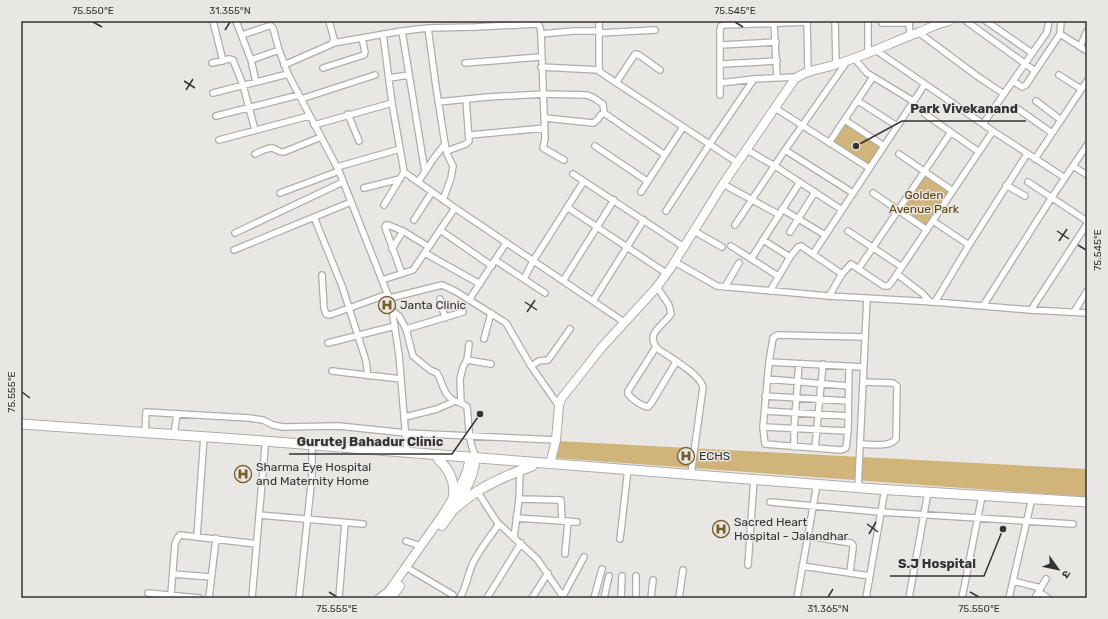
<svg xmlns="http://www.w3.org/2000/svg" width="1108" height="619" font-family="Rubik,'Noto Sans Devanagari',sans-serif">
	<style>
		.green { fill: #d0b47a }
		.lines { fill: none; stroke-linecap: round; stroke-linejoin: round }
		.street-casing { stroke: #aeadaa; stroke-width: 8 }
		.secondary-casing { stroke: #aeadaa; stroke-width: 10 }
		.primary-casing { stroke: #aeadaa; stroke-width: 11 }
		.street { stroke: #fff; stroke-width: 5.5 }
		.secondary { stroke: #fff; stroke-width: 8 }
		.primary { stroke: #fff; stroke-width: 9 }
		.ticks { fill: none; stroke: #343432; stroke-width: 1.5 }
		.labels { text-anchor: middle; stroke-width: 3; stroke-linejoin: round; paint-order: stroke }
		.park-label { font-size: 12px; fill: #584310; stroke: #e9e7e4 }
		.poi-label { font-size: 12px; fill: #343432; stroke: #e9e7e4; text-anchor: start }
		.leader { fill: none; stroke: #343432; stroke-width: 1.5 }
		.callout-dot { fill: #343432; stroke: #e9e7e4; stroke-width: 1.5 }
		.callout-label { font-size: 13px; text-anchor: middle; font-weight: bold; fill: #343432; stroke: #e9e7e4; stroke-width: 3; stroke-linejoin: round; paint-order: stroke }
		.neatline { fill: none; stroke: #343432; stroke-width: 1.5 }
		.ticks-label { font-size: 10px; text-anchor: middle; fill: #343432 }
	</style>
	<rect width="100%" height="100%" fill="#e9e7e4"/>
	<path class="green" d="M845,122L882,148L869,168L830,143Z
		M923,174L952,191L927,229L898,210Z
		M557,441L1087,469V497L555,458Z"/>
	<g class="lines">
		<g class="street-casing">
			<path id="street" d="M213,21L223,61
				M236,21L251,60L279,50
				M599,21V68L600,72L738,163
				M807,21L808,72
				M835,21L836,65
				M868,21V54
				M909,21L910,36
				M966,21L1035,71
				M986,21L1032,53
				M882,23H909
				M774,24L777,78
				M428,28L436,87L445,144L447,154L453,166L451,178L443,200
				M402,31L425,172
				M918,32L977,76L1004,94
				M600,33L655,30
				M383,34L392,103L404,172L384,205
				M541,34L573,31H600
				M1060,34L1087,51
				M242,35L269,26H271L273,28L279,50L288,74L339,171L391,303L399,355L407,452
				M333,43L402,31L428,28L475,27L538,24L540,27L541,34L545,139L543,148L564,160
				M720,45L776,42
				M1080,47L1087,31
				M877,51L993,131L1065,178
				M854,58L867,73L913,101
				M251,60L256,82
				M212,63L229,59L233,60L243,85L255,130
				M465,63L541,57
				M721,64L777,61
				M284,65L332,44L334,39L329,21
				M541,67L599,70
				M323,68L364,55L365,52L362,38
				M1059,75L1081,89
				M389,78L409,75
				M1013,81L1022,87L1026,85L1060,34L1061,21
				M616,83L635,54L639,55L660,70
				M720,83L754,79L796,77
				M213,93L288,74
				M720,95V30L721,26L724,25L807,22
				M301,99L375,75
				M858,101L897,126
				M1036,101L1061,120
				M438,102L488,97L544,94L587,95L594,98L603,104L604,113
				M775,108L869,168
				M1018,109L1052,133
				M348,114L359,141
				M925,114L979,152
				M216,116L299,95
				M545,118L593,123C599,121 599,114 604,113L665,155
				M845,120L884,146
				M983,124L1047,32L1049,21
				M314,125L392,103
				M470,135L545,128
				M219,140L309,116
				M829,143L873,77
				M595,146L647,181
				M747,150L775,166L842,210
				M785,150L853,193
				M447,151L466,144L469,141L466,99
				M255,154C260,152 266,148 272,148C277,149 279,153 284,152L321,137
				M899,154L953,191
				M1035,159L1087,81
				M1073,166L1087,175
				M337,167L400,149
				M404,172L455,208L624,322
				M573,174L684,247
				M418,182L434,158L445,144
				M1028,182L1087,221
				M723,184L778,214
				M1006,185L1025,196
				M364,188L400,179
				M641,192L683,127
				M280,193L339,171
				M873,193L927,230
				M567,207L666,273
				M782,209L825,235
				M666,211L709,145L754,79
				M314,217L342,286L366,361L368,376
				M414,220L432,192
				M933,221L969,245
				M735,225L785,150L846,63L847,61
				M440,230L492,266
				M694,231L722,247
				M848,231L902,267
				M790,232L815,192
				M235,233L343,182
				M763,240L790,257L770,291
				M731,246L778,276
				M392,249L403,231
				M234,250L351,202
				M425,253L480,284
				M813,254L925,84
				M790,257L798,247L801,246L842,274
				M751,259L800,182
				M495,260L545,293
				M675,262L717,286L829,296L935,302L1031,310L1087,313
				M859,268L951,132
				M402,274L385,227L386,225H388L403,231L429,247
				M897,274L923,294L930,302
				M322,275L324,308L326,314L330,315L388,294
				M524,279L533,261L584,181
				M382,280L413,270L455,208
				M563,281L614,200
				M657,287L669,305L671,314C663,326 644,334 658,349C669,357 700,374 703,387L691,474
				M725,287L739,263
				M829,296L842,274L851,264L884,286H888L891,283L993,131
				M390,298L442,285L455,291L503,321L506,323L531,366L559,406
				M440,299L445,318
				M469,300L506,243
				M593,301L644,220
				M935,302L969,245L1027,154
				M983,306L1052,197L1087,145
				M1031,310L1087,224
				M393,311L399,316L406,329L413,356L430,370L437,373C443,383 443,394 453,400C458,403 463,402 467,407C469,424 468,442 476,457
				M1074,312L1087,291
				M406,329L463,312
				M484,339L491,313
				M328,343L395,326
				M656,347L628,391V394C632,399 641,406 648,407L652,402L676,362
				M467,360L491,364
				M769,362L773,338L777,335L865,337
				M531,366L539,361L548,360L570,329
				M332,371L401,379
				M767,379L848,386
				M765,396L848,401
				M461,402L460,379L463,367L467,360L469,344
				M765,411L848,416
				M405,417L437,409L455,401
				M763,427L848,431L849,366
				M848,431L846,448L841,450L765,444L763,427L769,362L863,367
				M145,432L146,412L249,418L263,420L273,425L283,427L339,426L406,433L556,440
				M174,434L177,415
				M860,444C871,444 889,448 896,439L897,386L893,383L863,382
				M794,447V429L799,364
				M815,448L823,364
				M858,487L867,298
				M477,491L497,522L537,559L564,598
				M519,499L561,500L562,521
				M770,502L880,512L1073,524
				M259,515L363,524
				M516,518L577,522
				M807,536L851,543L853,545V548L850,572
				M197,537L204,436
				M514,538L519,499L520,470
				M620,539L628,469
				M406,541L421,546
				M565,554L568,521
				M748,565L754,479
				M802,566L870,576
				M411,570L453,595
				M173,574L211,577
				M1013,581L1041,588
				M1039,592L1048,598
				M148,593L199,598
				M171,594L175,544L177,539L180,535L257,544
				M563,596L584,557
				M209,598L216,538
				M252,598L265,447
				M299,598L312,476V451
				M339,598L345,523
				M378,598L386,592
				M460,598C466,587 468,574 473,563C480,549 490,537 499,524
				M487,598L521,543
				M532,598L548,573
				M594,598L602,569
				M604,598L609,576
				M621,598L622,576
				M636,598V576
				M651,598L653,580
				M679,598L683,570
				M797,598L817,484
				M866,598L885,489
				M909,598L928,492
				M962,598L982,496
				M1009,598L1032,498
				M1035,598L1046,579"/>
		</g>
		<g class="secondary-casing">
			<path id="secondary" d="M550,464L556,440L559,406L561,399L602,347L657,287L672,266L723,184L794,80C804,70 824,69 837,64C865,56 890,43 917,33C928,29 938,23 949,21
				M442,526C457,506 474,482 476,457
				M384,598L442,516L460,487L467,471L470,457
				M391,598L400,586"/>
		</g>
		<g class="primary-casing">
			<path id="primary" d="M21,424L237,439L876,489L1087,502
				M438,459C449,469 456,483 453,498
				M453,510C461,503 469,496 478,491C495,480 513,473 532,466"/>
		</g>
		<use href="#street" class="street"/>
		<use href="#secondary" class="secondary"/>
		<use href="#primary" class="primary"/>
	</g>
	<path class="ticks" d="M93,22L102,27M735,22L743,27M225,30L230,22M184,81L195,88M186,90L193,79M1057,231L1069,239M1059,241L1067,229M1078,245L1086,250M525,302L537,310M527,312L535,300M22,392L30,398M867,524L878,532M869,534L876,522M329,592L337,597M970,592L979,597M828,597L833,589"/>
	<defs>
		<g id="hospital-ring" transform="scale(0.9)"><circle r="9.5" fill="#e9e7e4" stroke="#755f2f" stroke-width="1.5"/><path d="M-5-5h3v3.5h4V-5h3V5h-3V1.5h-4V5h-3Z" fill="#755f2f"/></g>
	</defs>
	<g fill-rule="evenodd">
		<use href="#hospital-ring" x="387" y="305"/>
		<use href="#hospital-ring" x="686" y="456"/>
		<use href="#hospital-ring" x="243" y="474"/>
		<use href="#hospital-ring" x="721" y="529"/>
	</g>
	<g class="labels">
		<g class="park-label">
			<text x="924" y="199">Golden<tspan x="924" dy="14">Avenue Park</tspan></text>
		</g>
		<g class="poi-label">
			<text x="400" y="309">Janta Clinic</text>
			<text x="699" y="460">ECHS</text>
			<text x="256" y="471">Sharma Eye Hospital<tspan x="256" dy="14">and Maternity Home</tspan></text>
			<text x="734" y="526">Sacred Heart<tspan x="734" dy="14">Hospital - Jalandhar</tspan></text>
		</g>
	</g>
	<path class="leader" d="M856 146L902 121H1026M480 414L452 454H289M1003 529L984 576H890"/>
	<g class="callout-dot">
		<circle cx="856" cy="146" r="4"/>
		<circle cx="480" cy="414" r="4"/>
		<circle cx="1003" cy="529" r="4"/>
	</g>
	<g class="callout-label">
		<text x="964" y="113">Park Vivekanand</text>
		<text x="370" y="446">Gurutej Bahadur Clinic</text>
		<text x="937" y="568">S.J Hospital</text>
	</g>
	<rect width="1108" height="619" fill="none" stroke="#e9e7e4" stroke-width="44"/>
	<g transform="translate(1058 569) rotate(123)" stroke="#e9e7e4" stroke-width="3" paint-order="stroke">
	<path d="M0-3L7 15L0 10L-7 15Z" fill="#343432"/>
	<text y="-6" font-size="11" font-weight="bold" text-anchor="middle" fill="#343432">उ</text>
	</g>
	<rect x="22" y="22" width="1064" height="575" class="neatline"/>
	<g class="ticks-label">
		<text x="93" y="14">75.550°E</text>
		<text x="230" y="14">31.355°N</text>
		<text x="735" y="14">75.545°E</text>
		<text transform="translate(1097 250) rotate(-90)" y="4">75.545°E</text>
		<text transform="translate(11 392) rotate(-90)" y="4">75.555°E</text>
		<text x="337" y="612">75.555°E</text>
		<text x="828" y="612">31.365°N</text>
		<text x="979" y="612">75.550°E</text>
	</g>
</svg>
